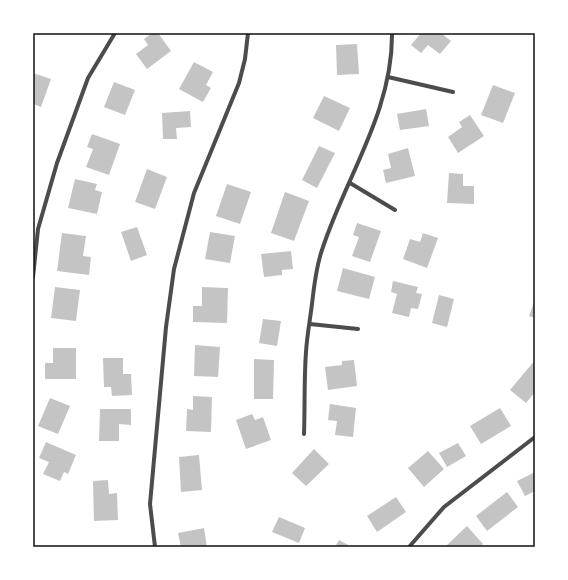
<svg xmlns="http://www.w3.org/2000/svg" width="568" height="580" font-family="Inter,sans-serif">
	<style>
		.building { fill: #c4c4c4 }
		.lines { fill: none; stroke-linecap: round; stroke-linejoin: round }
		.minor { stroke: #4c4c4c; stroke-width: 4 }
		.neatline { fill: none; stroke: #111; stroke-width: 1.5 }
	</style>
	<rect width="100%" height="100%" fill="#fff"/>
	<path class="building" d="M152,33H158L171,51L147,69L136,54L148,45L144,39Z
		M421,33H441L451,41L440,54L428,45L421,53L411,45Z
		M357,44L359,74L337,75L336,45Z
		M194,62L213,72L206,85L211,88L203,102L179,89Z
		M33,73L51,79L41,107L33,104Z
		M114,82L135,90L125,115L104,107Z
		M493,85L515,93L503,123L481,115Z
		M324,96L350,108L339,131L313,118Z
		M426,109L429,126L400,130L397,114Z
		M190,111L191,127L176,128L177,139H163L162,113Z
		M470,115L484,136L458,153L448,137L462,127L459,122Z
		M92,134L120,144L109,175L86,167L93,149L87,147Z
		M319,146L335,153L317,188L302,180Z
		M408,148L415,176L386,183L383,170L391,168L388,154Z
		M147,169L167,177L155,209L135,202Z
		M449,173L463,174V186H474V204L447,203Z
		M75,179L97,184L95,190L102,192L97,214L68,208Z
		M227,184L251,192L240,224L216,216Z
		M285,192L309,201L294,241L271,233Z
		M357,223L381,231L370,262L352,256L359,237L353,235Z
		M137,227L147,255L131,261L121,232Z
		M210,232L235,236L230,263L205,259Z
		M62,233L86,236L83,256L91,257L89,275L57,271Z
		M423,233L438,238L427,268L403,259L410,239L420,242Z
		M291,251L293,269L282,270V275L264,277L261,254Z
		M343,268L375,277L369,299L337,291Z
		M393,281L418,287L416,293L422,294L418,309L411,308L409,317L392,313L397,294L391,292Z
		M55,287L80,290L76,321L51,318Z
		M202,287L228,288L227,323L193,322V306H202Z
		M439,295L454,299L447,327L432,323Z
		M535,299V318L529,316Z
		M263,319L281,321L277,346L259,343Z
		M195,345L220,347L218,377L194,376Z
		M53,348H76V379H45V363H53Z
		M103,358H123V374H131L132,395L112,396L111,387H104Z
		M254,359L274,360L273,399H254Z
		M354,360L357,386L328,390L325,367L342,365V361Z
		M535,360V392L526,403L510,390Z
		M193,396L212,397L211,432L186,431L187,409L193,410Z
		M50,398L70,406L58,434L38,426Z
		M330,404L356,408L353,437L335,435L337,421L328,420Z
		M500,408L511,426L481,444L470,426Z
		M100,409H131V425L119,424V441H99Z
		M252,414L255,420L263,417L271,440L246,449L236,420Z
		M46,442L76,455L68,474L64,472L60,481L43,474L49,462L39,458Z
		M458,443L466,456L447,467L439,453Z
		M314,449L329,464L306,486L292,473Z
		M428,451L444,469L424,487L408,468Z
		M199,455L202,490L181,492L179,457Z
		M535,472V491L525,496L517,481Z
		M108,480L109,494L117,493L118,520L94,521L93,481Z
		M507,492L518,507L487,531L476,516Z
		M396,497L406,512L377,532L367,516Z
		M279,517L305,528L299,543L272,532Z
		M467,526L483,544L480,547H445Z
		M204,528L207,547H181L178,533Z
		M339,540L352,547H335Z"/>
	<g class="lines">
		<path class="minor" d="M388,77L453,92
			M350,183L395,210
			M33,277L38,229L57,163L88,78L115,33
			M310,324L358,329
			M304,434C305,407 304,379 306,352C307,336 310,320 312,304C314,286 316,267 322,250C345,178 393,112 392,33
			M155,547L150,504L166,327L174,269L194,193L239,83L245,59L248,33
			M409,547L444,507L535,437"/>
	</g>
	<rect width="568" height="580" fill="none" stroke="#ffffff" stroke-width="68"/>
	<rect x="34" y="34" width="500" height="512" class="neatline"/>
</svg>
